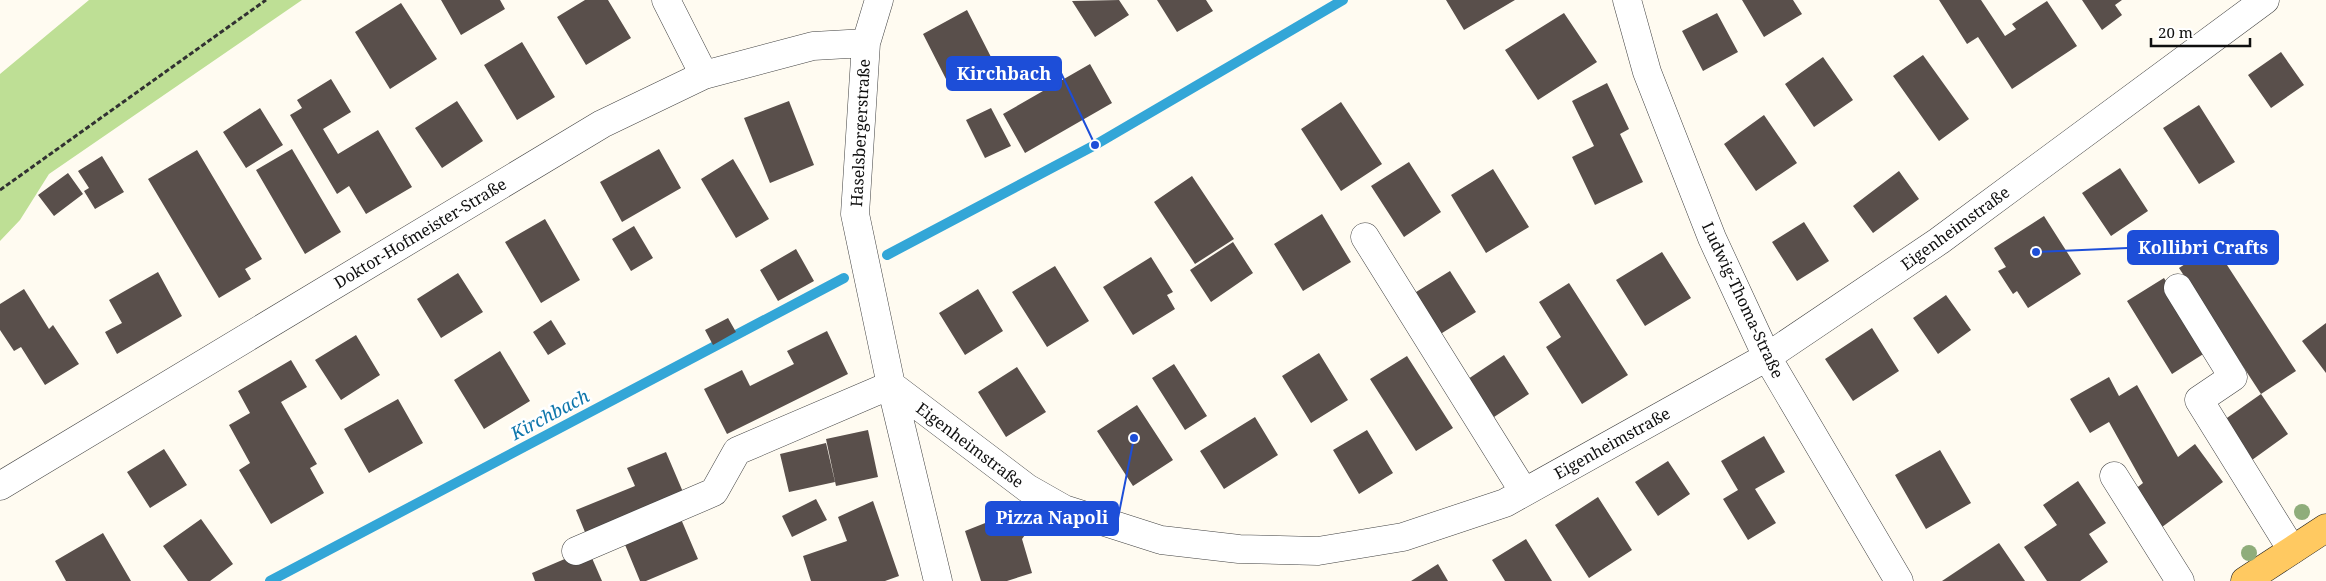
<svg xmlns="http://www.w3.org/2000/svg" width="2326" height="581" font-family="'Noto Serif',serif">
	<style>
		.forest { fill: #bedf95 }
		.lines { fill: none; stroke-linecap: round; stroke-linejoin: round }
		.stream { stroke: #33a6d7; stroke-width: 10 }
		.building { fill: #594f4b }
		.minor-casing { stroke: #424242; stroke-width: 29 }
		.major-casing { stroke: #202020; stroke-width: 29 }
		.path { stroke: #313131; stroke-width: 3; stroke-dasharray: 5 2.5; stroke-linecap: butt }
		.minor { stroke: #fff; stroke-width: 28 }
		.major { stroke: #ffc961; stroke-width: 28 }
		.tree { fill: #8fad7b }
		.labels { text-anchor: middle; stroke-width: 5; stroke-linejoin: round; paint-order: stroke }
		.street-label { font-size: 16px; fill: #0f0f0f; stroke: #fff }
		.water-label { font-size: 18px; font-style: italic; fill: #0e76ab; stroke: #fff }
		.leader { fill: none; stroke: #1d4ed8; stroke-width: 2 }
		.callout-dot { fill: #1d4ed8; stroke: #fff; stroke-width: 2 }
		.callout { fill: #1d4ed8; stroke: #1d4ed8; stroke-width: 2 }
		.callout-label { font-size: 18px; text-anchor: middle; font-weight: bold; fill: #fff }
	</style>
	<rect width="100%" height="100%" fill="#fffbf1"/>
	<path class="forest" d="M89,0H302L49,174L20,220L0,241V74Z"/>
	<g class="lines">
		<path class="stream" d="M887,255L1095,145L1343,0
			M270,581L844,278"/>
	</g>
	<path class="building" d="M441,0H500L505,9L461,35Z
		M585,0H608L631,38L586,65L557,17Z
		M1119,0L1129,15L1095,37L1072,1Z
		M1157,0H1206L1213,11L1177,32Z
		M1446,0H1515L1464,30Z
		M1742,0H1793L1802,14L1764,37Z
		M1939,0H1981L2005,36L2016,29L2012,24L2047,1L2077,46L2012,89L1978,37L1967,44Z
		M2082,0H2122L2115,5L2122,15L2102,30Z
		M401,3L437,59L390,89L355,32Z
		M967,10L991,57L946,79L923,34Z
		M1564,13L1597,62L1538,100L1505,50Z
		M1717,13L1738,52L1703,71L1682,31Z
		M522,42L555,97L517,120L484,65Z
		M2281,52L2304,85L2271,108L2248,75Z
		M1923,55L1969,119L1939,141L1893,76Z
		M1823,57L1853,100L1814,127L1785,84Z
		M1090,64L1112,103L1025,153L1003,114Z
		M331,79L351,112L323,129L338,154L378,130L412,187L366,214L349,186L337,194L290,115L302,108L297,100Z
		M1607,83L1629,129L1620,134L1643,182L1595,205L1572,157L1594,146L1572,101Z
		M457,101L483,141L442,168L415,128Z
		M789,101L814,165L770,183L744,118Z
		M1341,102L1382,164L1341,191L1301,129Z
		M2199,105L2235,162L2199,184L2163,128Z
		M260,108L283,145L246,168L223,132Z
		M991,108L1011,146L985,158L966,120Z
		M1764,115L1797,163L1756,191L1724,144Z
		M292,149L341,232L305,254L256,170Z
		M659,149L681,188L622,222L600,182Z
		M197,150L262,259L245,269L251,279L219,298L148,179Z
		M102,156L124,192L95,209L84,191L89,188L78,171Z
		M733,159L769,219L736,238L701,179Z
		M1409,162L1441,212L1404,237L1371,186Z
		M2120,168L2148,211L2111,236L2082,193Z
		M1493,169L1529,227L1486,253L1451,195Z
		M1899,171L1919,199L1873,233L1853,206Z
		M68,173L83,194L54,216L38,195Z
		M1192,176L1234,239L1195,264L1154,202Z
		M1322,214L1351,262L1303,291L1274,244Z
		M2044,216L2081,274L2028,308L2017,291L2013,294L1998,271L2006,267L1994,248Z
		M545,219L580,280L541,303L505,242Z
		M1804,222L1829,261L1797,281L1772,242Z
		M634,226L653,258L631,271L612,239Z
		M1233,242L1253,273L1211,302L1190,270Z
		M2214,245L2296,371L2261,394L2179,268Z
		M796,249L814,281L778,301L760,270Z
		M1662,252L1691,298L1645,326L1616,280Z
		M1151,257L1173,292L1167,295L1175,309L1133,335L1103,287Z
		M1055,266L1089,321L1047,347L1012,292Z
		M1450,271L1476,312L1434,338L1408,297Z
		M158,272L182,316L117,354L105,332L122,323L109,300Z
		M458,273L483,312L441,338L417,299Z
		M2164,278L2208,351L2172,374L2127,301Z
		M1569,283L1628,375L1582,404L1546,347L1561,337L1539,302Z
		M24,289L49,329L53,325L79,364L45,385L21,347L14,351L0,330V304Z
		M978,289L1003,331L965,355L939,313Z
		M1946,295L1971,330L1938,354L1913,318Z
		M728,318L736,332L713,345L705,330Z
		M551,320L566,344L548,355L533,332Z
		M2326,323V373L2302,341Z
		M1872,328L1899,371L1853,401L1825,359Z
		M827,331L848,374L727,434L704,389L742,370L750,386L794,364L787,351Z
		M356,335L380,375L341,400L315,360Z
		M500,351L530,401L484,429L454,380Z
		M1319,353L1348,400L1311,423L1282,376Z
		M1504,355L1529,394L1494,417L1468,379Z
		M1407,356L1453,428L1416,451L1370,379Z
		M291,360L307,387L281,402L317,464L310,468L324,493L271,524L239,470L250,463L229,425L250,413L238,391Z
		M1174,364L1207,416L1185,430L1152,378Z
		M1017,367L1046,412L1006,437L978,392Z
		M2109,377L2119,396L2137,385L2178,457L2195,444L2223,482L2158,530L2130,493L2143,483L2109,422L2090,433L2070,399Z
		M2261,394L2288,434L2252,460L2224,420Z
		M398,399L423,443L369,473L344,429Z
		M1137,405L1173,460L1133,486L1097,431Z
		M1255,417L1278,455L1224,489L1200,451Z
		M868,430L878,477L836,486L826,439Z
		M1367,430L1393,473L1359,494L1333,450Z
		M1764,436L1785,472L1755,489L1776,523L1748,540L1723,499L1738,490L1721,461Z
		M826,443L835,482L789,492L780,454Z
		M164,449L187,485L150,508L127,472Z
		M1940,450L1971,503L1926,529L1895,475Z
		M666,452L683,492L587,537L576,510L635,486L627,468Z
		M1668,461L1690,494L1658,516L1635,482Z
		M2078,481L2106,523L2089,534L2108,562L2080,581H2047L2024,547L2057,525L2043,505Z
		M1598,497L1632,550L1589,578L1555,525Z
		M816,499L827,520L792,537L782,516Z
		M873,501L899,576L885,581H811L803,556L847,541L838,517Z
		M678,512L698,559L646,581H640L621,535Z
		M1008,514L1013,523L1020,521L1025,535L1022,539L1032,573L1007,581H981L965,531Z
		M201,519L233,564L210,581H188L163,546Z
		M103,533L131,581H66L55,561Z
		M1526,539L1552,581H1505L1492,560Z
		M1999,543L2025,581H1942Z
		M588,549L602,581H535L532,573Z
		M1438,564L1448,581H1411Z"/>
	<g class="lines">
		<g class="minor-casing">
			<path id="minor" d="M666,0L704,75
				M879,0L866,43L855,214L891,385L938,581
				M1627,0L1647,72L1712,238L1767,357L1899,581
				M1365,237L1524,492
				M2178,288L2233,377L2199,400L2292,550
				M891,385L1027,488L1064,509L1161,540L1239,549L1318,551L1403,537L1505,503L1767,357L1939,241L2265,0
				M2114,476L2180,581
				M0,486L602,124L704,75L813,46L866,43
				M576,551L714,492L737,451L891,385"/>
		</g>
		<g class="major-casing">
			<path id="major" d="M2245,581L2326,528"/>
		</g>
		<path class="path" d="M0,190L266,0"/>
		<use href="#minor" class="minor"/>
		<use href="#major" class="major"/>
	</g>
	<g class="tree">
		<circle cx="2302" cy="512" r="8"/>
		<circle cx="2249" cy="553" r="8"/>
	</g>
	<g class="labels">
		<g class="street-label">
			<text transform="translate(860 133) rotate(-87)" y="6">Haselsbergerstraße</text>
			<text transform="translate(1955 228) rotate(-36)" y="6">Eigenheimstraße</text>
			<text transform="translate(420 233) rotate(-31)" y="6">Doktor-Hofmeister-Straße</text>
			<text transform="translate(1743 300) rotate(65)" y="6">Ludwig-Thoma-Straße</text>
			<text transform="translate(1612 443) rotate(-29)" y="6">Eigenheimstraße</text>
			<text transform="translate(970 445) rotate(37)" y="6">Eigenheimstraße</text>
		</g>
		<g class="water-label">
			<text transform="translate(550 415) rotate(-28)" y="6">Kirchbach</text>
		</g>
	</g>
	<path class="leader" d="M1095 145L1061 73M2036 252L2128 248M1134 438L1118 518"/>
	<g class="callout-dot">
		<circle cx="1095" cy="145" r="5"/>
		<circle cx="2036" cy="252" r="5"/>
		<circle cx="1134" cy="438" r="5"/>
	</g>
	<g class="callout">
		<rect x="947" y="57" width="114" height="33" rx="5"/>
		<rect x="2128" y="231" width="150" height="33" rx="5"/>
		<rect x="986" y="502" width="132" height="33" rx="5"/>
	</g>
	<g class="callout-label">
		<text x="1004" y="80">Kirchbach</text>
		<text x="2203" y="254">Kollibri Crafts</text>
		<text x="1052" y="524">Pizza Napoli</text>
	</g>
	<path d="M2151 38v8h99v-8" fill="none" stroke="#0f0f0f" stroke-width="2.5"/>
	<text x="2158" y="38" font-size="15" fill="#0f0f0f" stroke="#ffffff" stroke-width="4" paint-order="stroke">20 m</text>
</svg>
